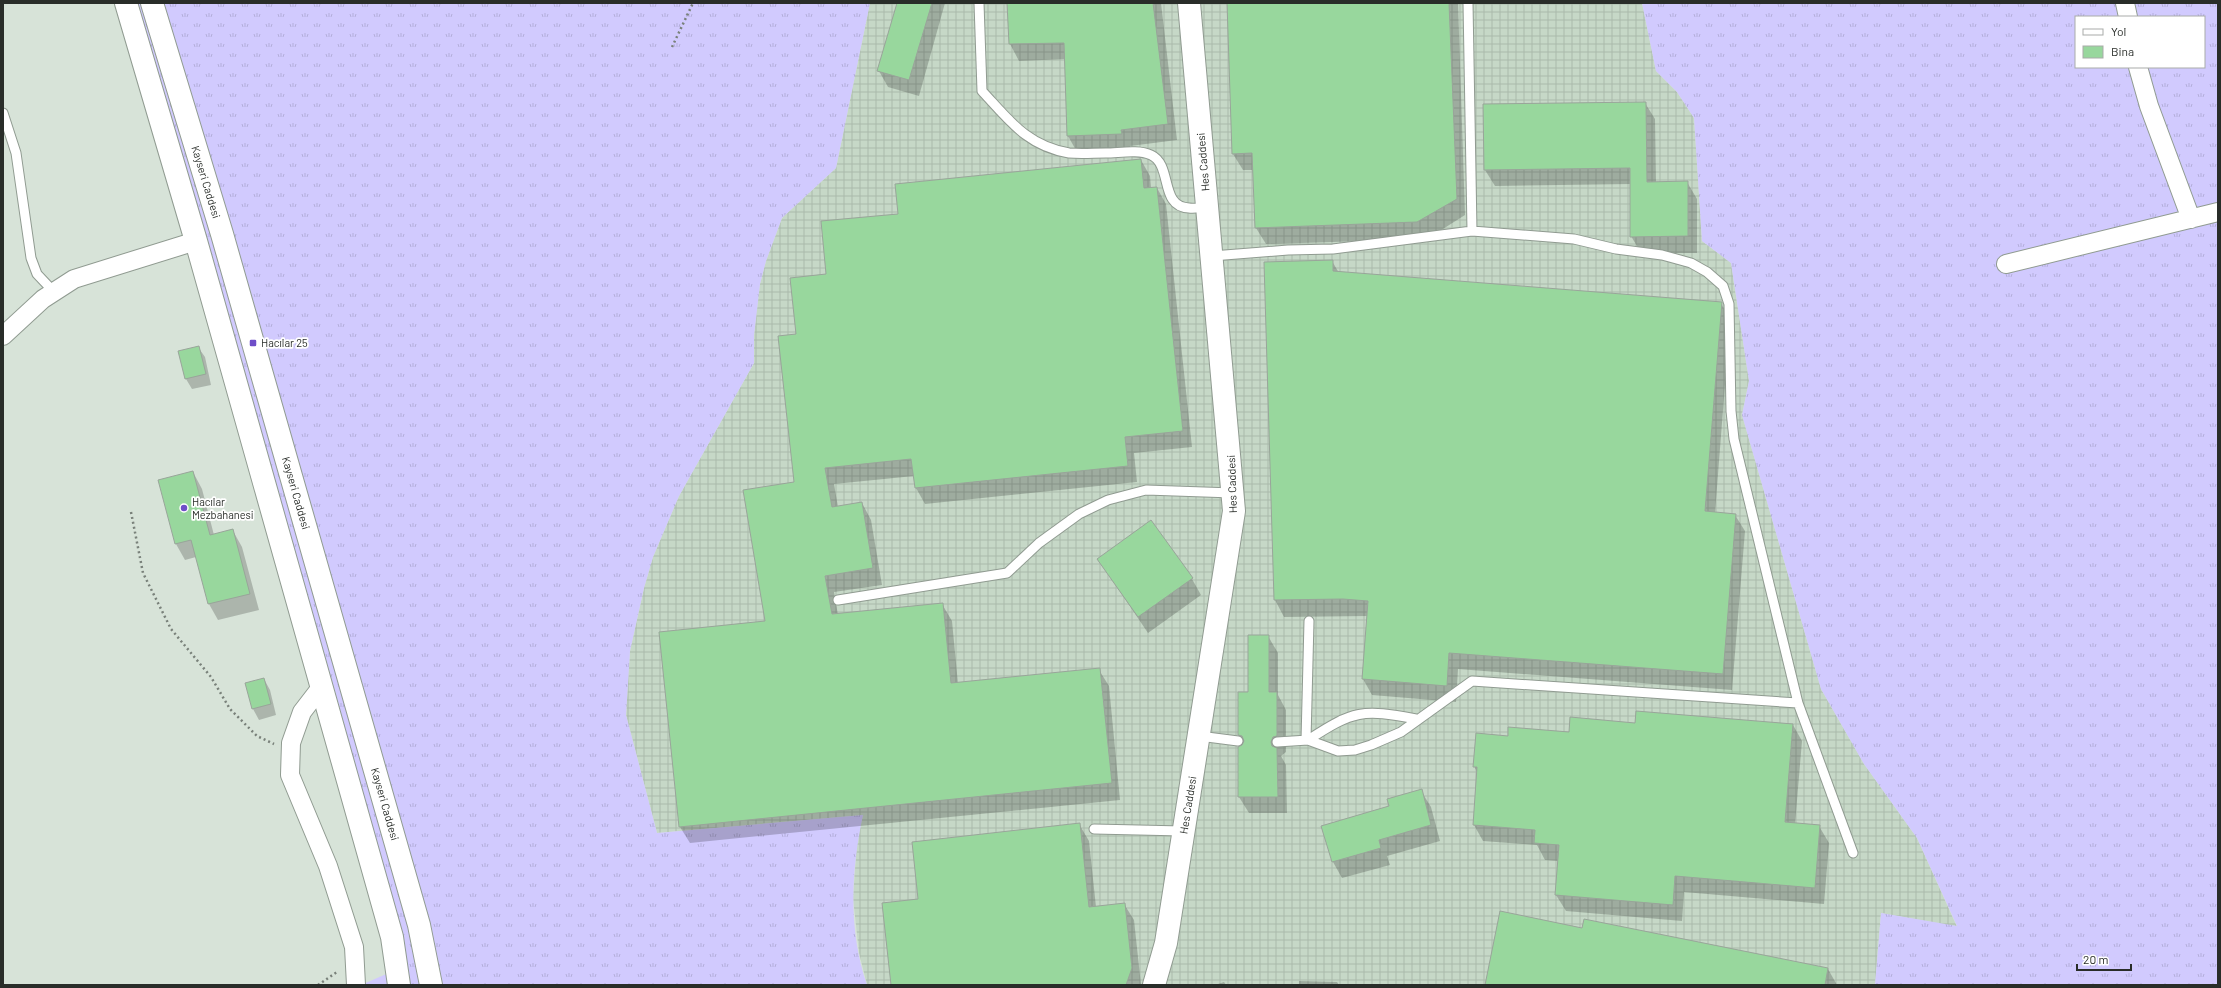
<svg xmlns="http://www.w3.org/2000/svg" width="2221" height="988" font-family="Barlow,sans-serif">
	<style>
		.industrial { fill: url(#industrial-grid) }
		.grass { fill: url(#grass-tufts); fill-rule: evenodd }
		.shadow { fill: #0003 }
		.building { fill: #98d79d; stroke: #99a59a }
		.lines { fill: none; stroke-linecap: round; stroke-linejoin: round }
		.service-casing { stroke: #909b91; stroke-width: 11 }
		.minor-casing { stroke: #909b91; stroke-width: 20 }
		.tertiary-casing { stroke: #909b91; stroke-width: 24 }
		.primary-casing { stroke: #909b91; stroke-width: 24 }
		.path { stroke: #79817a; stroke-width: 2.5; stroke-dasharray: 2 3; stroke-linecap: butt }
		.service { stroke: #fff; stroke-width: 9 }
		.minor { stroke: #fff; stroke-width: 18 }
		.tertiary { stroke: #fff; stroke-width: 22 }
		.primary { stroke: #fff; stroke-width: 22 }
		.poi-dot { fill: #6e4ec8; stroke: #fff; stroke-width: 1.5 }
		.labels { text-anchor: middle; stroke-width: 3.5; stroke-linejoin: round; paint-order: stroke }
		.street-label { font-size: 11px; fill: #292d29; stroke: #fff }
		.poi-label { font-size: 11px; fill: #292d29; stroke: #fff; text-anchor: start }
	</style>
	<defs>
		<pattern id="industrial-grid" width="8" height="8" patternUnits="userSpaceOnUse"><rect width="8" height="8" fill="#c6d8c7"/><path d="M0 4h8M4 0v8" fill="none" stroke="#aabaab"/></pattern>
		<pattern id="grass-tufts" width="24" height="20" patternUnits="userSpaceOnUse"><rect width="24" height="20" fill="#d1cafe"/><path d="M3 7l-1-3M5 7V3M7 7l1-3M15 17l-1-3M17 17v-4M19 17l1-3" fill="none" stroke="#b3aeda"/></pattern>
	</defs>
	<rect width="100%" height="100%" fill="#d7e3d8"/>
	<path class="industrial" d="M870,3H1642L1656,71L1677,92L1694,118L1702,241L1731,263L1749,381L1742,415L1821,689L1864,764L1917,838L1957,927L1881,913L1875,985H867L859,953L853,898L857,842L863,815L657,833L626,715L630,651L644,588L653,557L679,496L754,363V335L760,284L766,261L782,218L836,168Z"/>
	<path class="grass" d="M132,3H870L836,168L782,218L766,261L760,284L754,335V363L679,496L653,557L644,588L630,651L626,715L657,833L863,815C851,871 848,930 867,985H361L407,965L388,883L329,670Z
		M1642,3H2218V985H1875L1881,913L1957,926L1917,838L1864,764L1821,689L1742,415L1749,381L1731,263L1702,241L1694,118L1677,92L1656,71ZM2076,17H2204V67H2076Z"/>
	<path class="shadow" d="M898,3H945L919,96L888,87L879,71Z
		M1008,3H1161L1177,140L1130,146L1131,150L1077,152L1068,136L1065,59L1019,61L1010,44Z
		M1228,3H1458L1465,215L1427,239L1266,244L1256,228L1254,170H1243L1233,154Z
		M1645,103L1655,119L1656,183L1687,182L1697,199V253H1641L1631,236V184L1495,186L1485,170Z
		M1141,160L1150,176L1151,188H1157L1166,204L1192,447L1134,453L1137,482L925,504L916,488L914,476L834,484L838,507L862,503L871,520L882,585L834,592L838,615L942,604L952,621L958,684L1099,670L1109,686L1120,800L690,843L680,827L766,622L795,482L797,335L827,275L899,215Z
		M1332,261L1339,273L1721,303L1730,320L1715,513L1735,515L1745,531L1732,690L1458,669L1456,702L1372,695L1363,679L1368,616L1284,617L1275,600L1265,263Z
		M198,347L205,357L211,385L192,389L186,379Z
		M193,472L202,489L214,535L233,531L242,547L259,610L218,620L209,604L196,557L185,560L176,544L160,481Z
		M1098,559L1192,579L1201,595L1148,633Z
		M1268,636L1278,653V695L1286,710V752L1281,756L1286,765L1287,813H1249L1239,797L1244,743L1239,735L1249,693Z
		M264,679L270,690L276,715L259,720L253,709Z
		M1636,724L1793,725L1802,741L1795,824L1819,826L1829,843L1824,904L1684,892L1682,921L1566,911L1556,895L1559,861L1545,860L1537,845L1483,841L1474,825L1478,774L1474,766L1509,737L1570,733Z
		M1421,791L1431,807L1440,841L1387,856L1390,865L1342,878L1333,862L1323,827L1390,807Z
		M1079,824L1089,841L1096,907L1124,904L1134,920L1141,985H892L919,900Z
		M1583,929L1828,969L1837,985H1486Z
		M1299,981L1337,982L1339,985H1299Z
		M1224,982L1226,985H1215Z"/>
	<path class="building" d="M897,3H932L909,80L877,71Z
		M1007,3H1153L1168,124L1121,130L1122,134L1067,136L1064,43L1009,44Z
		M1227,3H1449L1457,199L1417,222L1255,228L1252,153L1232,154Z
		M1646,102L1647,182L1688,181V236L1630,237V168L1484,170L1483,104Z
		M1141,159L1144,188L1157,187L1183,431L1125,437L1128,466L915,488L911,459L825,468L832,507L862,502L873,568L825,576L832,614L943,603L951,683L1100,668L1112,783L679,827L659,632L765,621L743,490L794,482L778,336L796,334L790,278L826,274L821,221L898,214L895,184Z
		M1333,260V271L1722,302L1705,511L1736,514L1723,674L1449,653L1447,686L1362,679L1368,601L1343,599L1274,600L1264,262Z
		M199,346L206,374L185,379L178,351Z
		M193,471L210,535L233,529L250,594L208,604L191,540L175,544L158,480Z
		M1151,520L1193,578L1138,617L1097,559Z
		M1248,635H1269V692H1277V736L1273,737L1271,742L1272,746L1277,748L1278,797H1238V747L1242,745L1244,741L1242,736L1238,735V692H1248Z
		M264,678L271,704L252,709L245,683Z
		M1636,711L1793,724L1785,822L1820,825L1815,888L1675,876L1673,905L1555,895L1559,845L1534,843L1535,830L1473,825L1477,767H1473L1476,733L1508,736V727L1569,732L1570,717L1635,723Z
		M1422,789L1431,825L1379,840L1381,848L1332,862L1321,826L1389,806L1387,799Z
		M1080,823L1089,907L1125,903L1132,968L1126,985H891L882,903L918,899L912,842Z
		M1500,911L1582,928L1584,919L1828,968L1825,985H1485Z"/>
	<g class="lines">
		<g class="service-casing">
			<path id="service" d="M979,3L982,91C1009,120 1027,146 1069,153C1081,154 1094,153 1106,153C1119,153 1138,149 1151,155C1173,165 1159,207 1189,208C1195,209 1201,207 1207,207
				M3,113L16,153L31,258L37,274L54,292
				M1472,231L1574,239L1616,249L1662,255L1691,263L1707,272L1723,286L1729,304L1731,411L1734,439L1798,703
				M1212,256L1288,250L1333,249L1472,231L1468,3
				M838,600L1007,573L1039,543L1079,514L1108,500L1146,490L1233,493
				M1199,736L1238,741
				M1306,740L1309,621
				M1308,740C1354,710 1362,709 1416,719
				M1277,742L1308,740L1338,751L1355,750L1371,745L1401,732L1472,681L1798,703L1853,853
				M1094,829L1183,831"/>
		</g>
		<g class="minor-casing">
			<path id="minor" d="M2125,3L2128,17
				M2138,67L2149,106L2191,219
				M2006,264L2218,212
				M3,336L43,299L74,279L196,241
				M322,686L302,712L291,743L290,775L328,866L354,947L356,985"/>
		</g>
		<g class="tertiary-casing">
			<path id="tertiary" d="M1154,985L1166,943L1234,511L1189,3"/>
		</g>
		<g class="primary-casing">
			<path id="primary" d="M126,3L196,241L392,937L399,985
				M152,3L222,234L419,925L431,985"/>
		</g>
		<path class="path" d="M672,47L693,3
			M131,512L143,573L171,629L211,677L230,709L257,736L274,744
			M318,985L337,972"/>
		<use href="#service" class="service"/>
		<use href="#minor" class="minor"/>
		<use href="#tertiary" class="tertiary"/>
		<use href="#primary" class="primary"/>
	</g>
	<g class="poi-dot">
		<rect x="249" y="339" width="8" height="8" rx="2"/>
		<circle cx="184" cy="508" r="4"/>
	</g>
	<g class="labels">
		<g class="street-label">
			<text transform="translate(1203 162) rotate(-95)" y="4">Hes Caddesi</text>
			<text transform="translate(206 182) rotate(73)" y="4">Kayseri Caddesi</text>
			<text transform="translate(1232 484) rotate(-92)" y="4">Hes Caddesi</text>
			<text transform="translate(296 493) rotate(74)" y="4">Kayseri Caddesi</text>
			<text transform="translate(385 804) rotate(74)" y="4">Kayseri Caddesi</text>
			<text transform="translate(1188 805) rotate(-81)" y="4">Hes Caddesi</text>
		</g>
		<g class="poi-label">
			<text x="261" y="347">Hacılar 25</text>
			<text x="192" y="506">Hacılar<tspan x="192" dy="13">Mezbahanesi</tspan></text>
		</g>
	</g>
	<rect width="2221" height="988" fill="none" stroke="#292d29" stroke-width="8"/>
	<rect x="2075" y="16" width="130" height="52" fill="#ffffff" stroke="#a9aba9"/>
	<rect x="2083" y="29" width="20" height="6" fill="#ffffff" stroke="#a9aba9"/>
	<text x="2111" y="36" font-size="12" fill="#292d29">Yol</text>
	<rect x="2083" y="46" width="20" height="12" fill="#98d79d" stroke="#a9aba9"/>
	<text x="2111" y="56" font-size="12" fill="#292d29">Bina</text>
	<path d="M2077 964v6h54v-6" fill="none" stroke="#292d29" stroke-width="2"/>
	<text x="2083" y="964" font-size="12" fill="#292d29" stroke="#ffffff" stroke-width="3" paint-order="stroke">20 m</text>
</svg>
